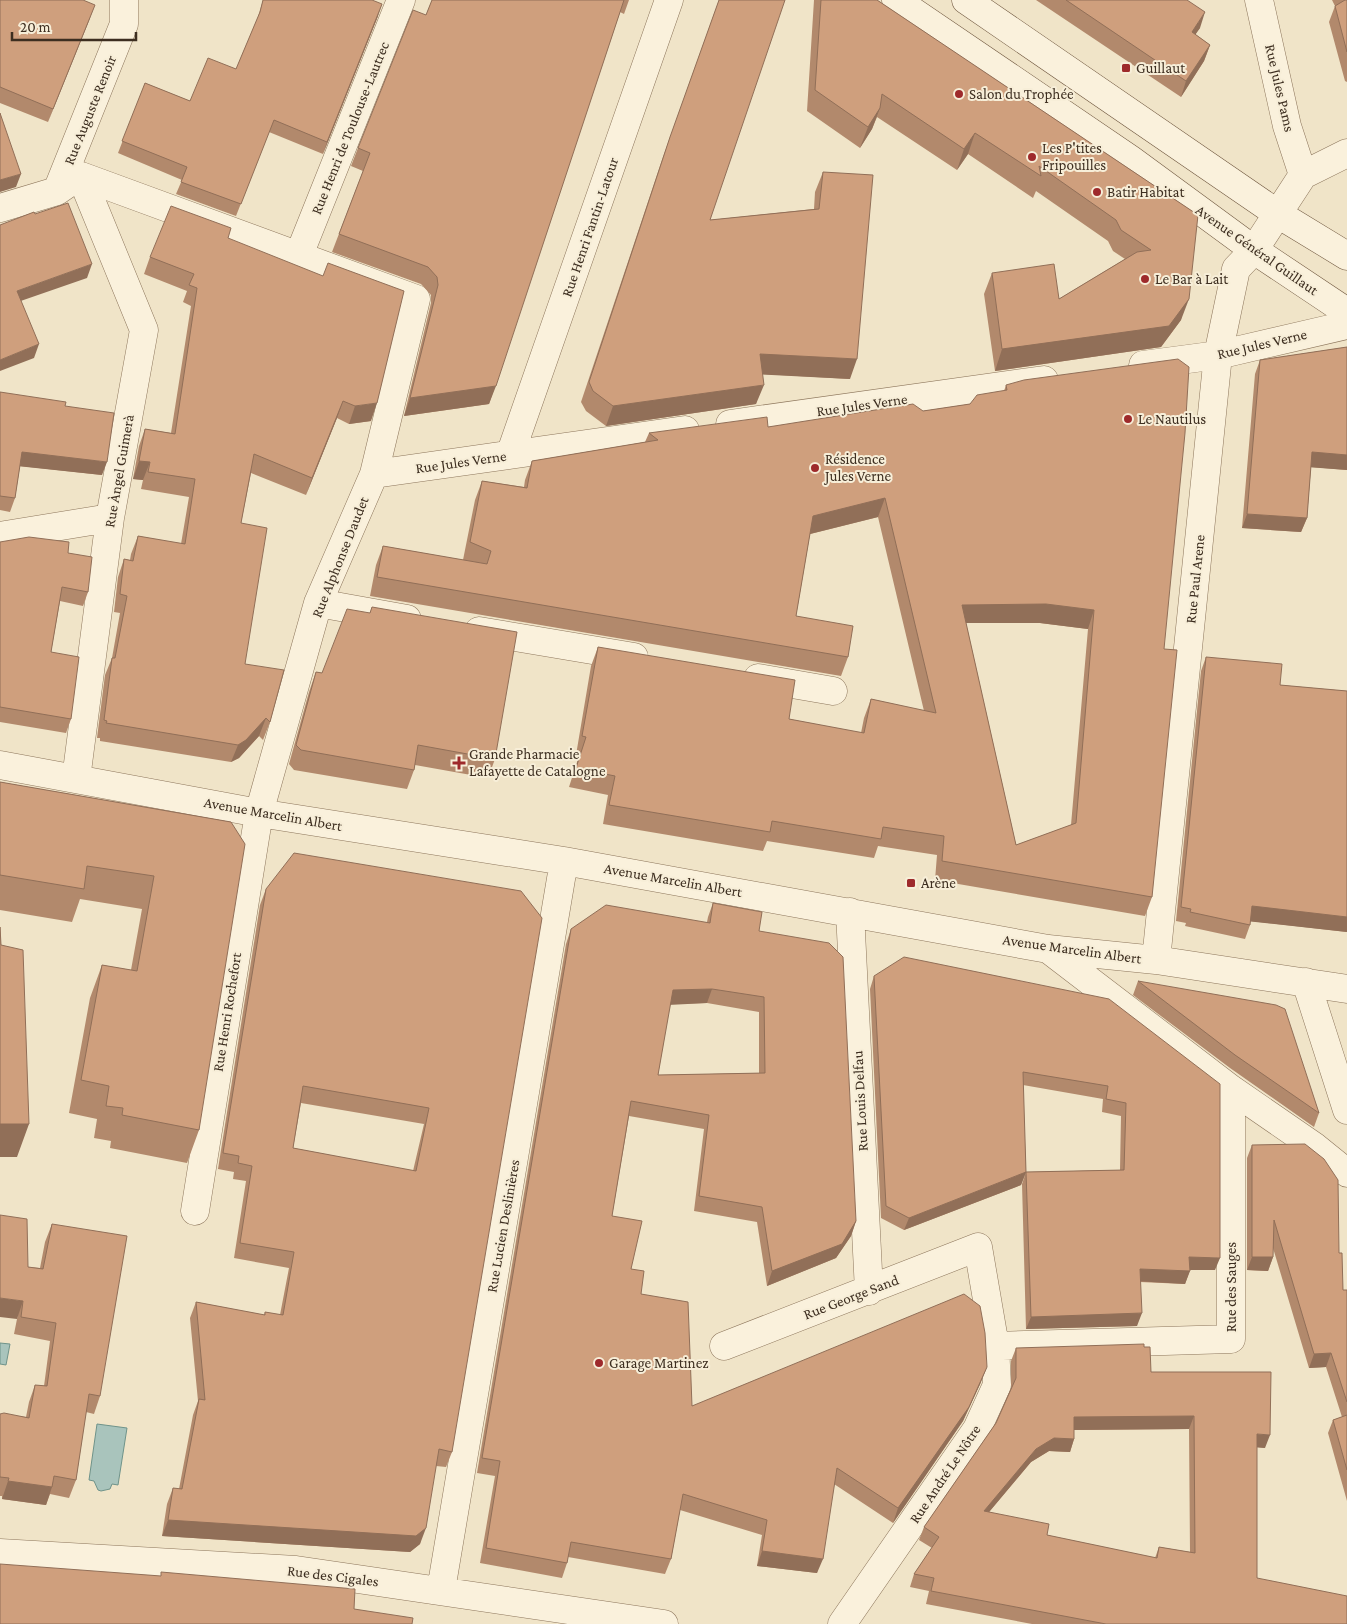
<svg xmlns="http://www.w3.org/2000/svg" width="1347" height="1624" font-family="'Crimson Pro',serif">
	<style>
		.water { fill: #a9c4bc; stroke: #6f938a }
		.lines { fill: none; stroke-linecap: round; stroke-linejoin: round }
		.minor-casing { stroke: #8d765c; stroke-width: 29 }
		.secondary-casing { stroke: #6f573f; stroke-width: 29 }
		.minor { stroke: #faf1dc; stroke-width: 28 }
		.secondary { stroke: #faf1dc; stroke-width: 28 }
		.wall { fill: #b2896c; fill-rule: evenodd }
		.shaded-wall { fill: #916f58 }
		.building { fill: #cf9f7d; stroke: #916f58; fill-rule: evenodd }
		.poi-dot { fill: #9e2a2b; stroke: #f7eed8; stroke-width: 2 }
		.labels { text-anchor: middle; stroke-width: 4; stroke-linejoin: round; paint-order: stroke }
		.poi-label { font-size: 15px; fill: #3d2e20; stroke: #f7eed8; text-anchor: start }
		.street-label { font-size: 15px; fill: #3d2e20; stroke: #f7eed8 }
	</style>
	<rect width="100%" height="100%" fill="#f0e4c8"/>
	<path class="water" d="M0,1343L10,1344L6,1365L0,1364Z
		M97,1424L127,1428L118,1485L112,1484L110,1489L101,1491L98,1490L94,1481L89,1480Z"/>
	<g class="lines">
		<g class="minor-casing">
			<path id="minor" d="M1259,0L1287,126L1303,175
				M81,176L416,299L374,474L318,603L259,813L195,1211
				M57,191L124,24V0
				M0,208L57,191L73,180
				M299,255L401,0
				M1143,365L1218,355L1347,325
				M730,424L1044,380
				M510,455L669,0
				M374,474L685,430
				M0,536L110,518
				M318,603L407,619
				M479,631L634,657
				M758,678L833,691
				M0,765L259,813L564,861L1048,949L1156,960L1347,989
				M76,779L110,518L144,330L81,176
				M850,912L869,1291
				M1048,949L1231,1089L1315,1147L1347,1173
				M1156,960L1218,355L1236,269L1254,250L1303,175L1347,153
				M1306,982L1347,1110
				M724,1346L978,1247L995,1346L997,1385L977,1429L842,1624
				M995,1346L1231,1339V1089
				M0,1553L296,1570L664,1624
				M441,1590L564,861"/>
		</g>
		<g class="secondary-casing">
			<path id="secondary" d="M896,0L1130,159L1254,250L1347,312
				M966,0L1278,214L1347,256"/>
		</g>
		<use href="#minor" class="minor"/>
		<use href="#secondary" class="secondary"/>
	</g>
	<path class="wall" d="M0,0L90,18L48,122L0,103Z
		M263,0H372L378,16L323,154L269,132L236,216L176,194L182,180L118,153L145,83L190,101L236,69L258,17Z
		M432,0H629L624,14L620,12L489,404L404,416L431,303V295L421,284L332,252L363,171L351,166L358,148L426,15Z
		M719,0L710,220L814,209L815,192L823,172L850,379L762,374L756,404L606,426L586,411L581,402L663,157Z
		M814,0H877L1198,215L1181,320L1161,347L995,371L984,294L992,273L1059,299L1125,259L1113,251L1108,241L1036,191L1033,198L968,154L957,170L877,117L872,129L860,148L807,111Z
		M1036,0H1187L1200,28L1195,34L1210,45L1204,61L1181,97Z
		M1332,0H1347V82L1345,81L1329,22L1335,6Z
		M228,238L371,421L349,424L337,418L306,495L251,473L241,523L245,664L270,722L263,740L259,736L239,758L231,762L100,741V738H97L105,675L112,658L120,613L114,612L118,577L124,559L130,560L131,554L138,536L181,544L189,497L141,489L143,480L133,479L139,446L145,429L171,433L191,306L183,302L187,291L144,274L150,257Z
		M1347,347V470L1311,467L1307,518L1301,532L1242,528L1255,374L1260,360Z
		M1006,385L1164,649L1152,897L1145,916L935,880L937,855L878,846L874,858L767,841L763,851L603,824L608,795L569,787L579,756L576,755L591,666L598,647L789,719L861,733L864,718L871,699L924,711L878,517L810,534L796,616L848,657L841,676L370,596L376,565L383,546L463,560L475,500L482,481L524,487L525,480L532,461L645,442L649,433L768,427L923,411L970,404L1004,391ZM966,623H1040L1088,629L1071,825L1016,845Z
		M0,392L65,406L102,475L20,466L15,498L10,512L0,510Z
		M0,542L68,553L88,592L83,606L60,601L51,652L71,719L66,733L0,722Z
		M372,607L495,759L488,778L415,765L414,770L407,789L294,770L289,764L309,692L316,672L322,673L370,613Z
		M1206,657L1280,685L1347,691V932L1250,921V925L1245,939L1185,926L1186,923L1176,921L1201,671Z
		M0,782L231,822L199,1130L187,1163L110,1148L111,1141L94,1138L97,1119L69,1113L90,998L102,965L131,970L142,909L80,899L72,922L0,910Z
		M266,889L521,891L452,1452L446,1467L436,1466L420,1544L410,1552L162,1536L167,1504L173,1488L179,1489L193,1415L198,1401L190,1318L196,1302L264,1315L265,1312L280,1315L289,1268L234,1258L246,1181L233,1179L234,1172L218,1169L260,905ZM301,1103L424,1124L413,1171L293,1148Z
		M713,903L759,931L856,1221L851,1236L836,1258L767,1286L757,1222L694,1211L704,1129L629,1116L612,1216L631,1269L641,1294L692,1406L981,1382L963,1421L893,1523L834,1484L817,1573L757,1566L762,1535L680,1510L671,1559L665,1574L568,1557L567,1563L562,1578L480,1563L495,1476L477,1473L566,944L571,929L707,922L708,917ZM707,1003L759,1012V1073L658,1075L670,1004Z
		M874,976L1109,999L1215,1270H1190L1185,1284L1140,1282L1137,1326L1026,1329L1022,1184L1026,1172L1120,1170L1121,1116L1102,1112L1103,1099L1023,1085L1026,1172L1021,1185L904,1230L881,1218L870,989Z
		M1138,981L1319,1113L1314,1127L1230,1068L1133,995Z
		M1252,1145L1339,1253L1343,1290H1347V1501L1328,1433L1333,1420L1342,1417L1326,1367L1309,1368L1273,1248V1257L1268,1271L1247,1270V1158Z
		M52,1224L100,1396L94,1414L86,1412L76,1480L69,1498L50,1494L46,1505L2,1499V1496H0V1414L26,1417L29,1402L35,1385L44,1386L50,1341L14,1334L17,1319L28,1267L40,1268L45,1242Z
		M1144,1347L1151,1372L1265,1448L1257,1447V1578L1347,1624H1032L926,1604L929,1591L910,1587L914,1574L932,1548L919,1540L924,1527L996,1423L1011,1388V1361L1016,1348ZM1189,1429L1190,1552L1159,1547L1155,1558L1047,1535L989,1512L1031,1462L1049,1451L1070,1452L1074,1439V1430Z"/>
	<path class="shaded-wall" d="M382,4L378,16L323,154L327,142Z
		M95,5L90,18L48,122L53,109Z
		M1205,12L1200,28L1186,48L1192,32Z
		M1210,45L1204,61L1181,97L1186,81Z
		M880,108L872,129L860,148L868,127Z
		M975,133L968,154L957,170L964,149Z
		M21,174L16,187L0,192V180Z
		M92,264L87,278L12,304L17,291Z
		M1189,299L1181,320L1161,347L995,371L1002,349Z
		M39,344L34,358L0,371V360Z
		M760,354L857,359L850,379L753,374Z
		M764,385L756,404L606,426L613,406Z
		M496,386L489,404L404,416L410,398Z
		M343,401L337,418L306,495L312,478Z
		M377,403L371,421L349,424L355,406Z
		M22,452L107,462L102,475L17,466Z
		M1312,452L1347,455V470L1307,467Z
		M139,461L150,462L143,480L133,479Z
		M885,498L878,517L806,535L813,516Z
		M1247,514L1307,518L1301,532L1242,528Z
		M1046,604L1094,610L1088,629L1040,623H955L962,605Z
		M266,718L259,736L239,758L231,762L238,745Z
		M1252,906L1347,917V932L1246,921Z
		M712,989L707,1003L668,1005L673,990Z
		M0,1124H29L17,1157H0Z
		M1026,1172L1021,1185L904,1230L909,1218Z
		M856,1221L851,1236L836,1258L767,1286L772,1271Z
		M1189,1257L1220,1258L1215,1270H1185Z
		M1252,1257H1273L1268,1271L1247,1270Z
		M1140,1269L1190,1271L1185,1284L1135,1281Z
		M0,1298L23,1301L17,1319L0,1317Z
		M1142,1313L1137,1326L1026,1329L1031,1317Z
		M1331,1353L1326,1367L1309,1368L1314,1354Z
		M987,1367L981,1382L963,1421L893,1523L898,1508Z
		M1194,1416L1189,1429L1070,1430L1074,1417Z
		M1257,1434L1270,1435L1265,1448L1252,1447Z
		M1054,1438L1074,1439L1070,1452L1049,1451L1031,1462L979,1524L984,1511L1036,1449Z
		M8,1481L52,1487L46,1505L2,1499Z
		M168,1520L426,1528L420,1544L410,1552L162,1536Z
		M762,1551L823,1559L817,1573L757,1566Z"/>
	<path class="building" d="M0,0H83L95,5L53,109L0,87Z
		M263,0H372L382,4L327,142L274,120L241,204L181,182L187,167L122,141L145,83L190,101L208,58L236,69L260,12Z
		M432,0H624L496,386L410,398L438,285L437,277L428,267L339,234L370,153L358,148L413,10L426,15Z
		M719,0H785L710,220L819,209L823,172L873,175L857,359L760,354L764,385L613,406L593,391L589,382L670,137Z
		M821,0H877L1198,215L1189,299L1169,326L1002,349L992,273L1054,264L1059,299L1137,252L1151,250L1121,230L1116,220L1039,166L1041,176L975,133L964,149L882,94L880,108L868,127L815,90Z
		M1066,0H1187L1205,12L1192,32L1210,45L1186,81Z
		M1345,0H1347V52L1335,6Z
		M0,113L21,174L0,180Z
		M68,203L92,264L17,291L39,344L0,360V225L34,212L35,214Z
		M171,206L231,228L228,238L323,276L328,263L404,291L377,403L355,406L343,401L312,478L254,454L241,523L267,528L245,664L284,670L270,722L266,718L246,740L238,745L106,723L107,721L104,720L112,658H115L127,596L120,594L124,559L133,561L138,536L185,544L195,479L148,472L150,462L139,461L145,429L175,434L197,288L189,285L194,274L150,257Z
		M1347,347V455L1312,452L1307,518L1247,514L1260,360Z
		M1178,359L1189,367L1185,433L1164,649L1177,650L1152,897L942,861L944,836L883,827L881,839L772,821L770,832L609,805L615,776L576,768L586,737L582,736L598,647L795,680L789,719L864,733L871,699L936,713L885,498L813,516L796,616L853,626L848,657L377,577L383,546L487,564L491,551L470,542L482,481L527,488L532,461L658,440L649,433L767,417L768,427L913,404L923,411L970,404L977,395L1007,390L1006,385L1024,380ZM1046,604L1094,610L1076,823L1016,845L962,605Z
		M0,392L66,402L65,406L114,413L107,462L22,452L15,498L0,496Z
		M29,537L69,542L68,553L92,557L88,592L62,587L51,652L79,657L71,719L0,707V542Z
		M372,607L517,632L495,759L418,745L414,770L301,750L296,745L316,672L322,673L347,609L370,613Z
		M1206,657L1282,664L1280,685L1347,691V917L1252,906L1250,925L1190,912L1191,909L1181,907Z
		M0,782L231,822L245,844L199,1130L122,1115L123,1108L106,1106L109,1086L81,1080L102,965L137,971L154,876L87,866L84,889L0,875Z
		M294,853L521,891L542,918L452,1452L439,1449L426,1528L416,1536L168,1520L173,1488L182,1489L199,1399L205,1400L196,1302L265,1315V1312L283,1315L294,1252L240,1243L252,1166L238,1163L239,1156L223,1153L266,889ZM303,1086L429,1108L416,1171L293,1148Z
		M713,903L762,912L759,931L829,943L843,957L856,1221L842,1244L772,1271L762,1207L699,1196L709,1115L631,1101L612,1216L642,1221L631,1269L644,1271L641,1294L688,1302L692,1406L964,1294L980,1306L985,1333L987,1367L969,1407L898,1508L837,1468L823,1559L762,1551L767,1520L683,1494L671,1559L571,1542L567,1563L486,1548L500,1461L482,1458L571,929L606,905L710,923ZM712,989L764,997L765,1073L658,1075L673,990Z
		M0,927L1,945L23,950L29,1124H0Z
		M904,957L1109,999L1220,1084V1258L1189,1257L1190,1271L1140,1269L1142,1313L1031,1317L1026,1172L1124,1170L1126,1103L1106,1099L1108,1086L1023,1072L1026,1172L909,1218L886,1206L874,976Z
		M1138,981L1276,1005L1285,1009L1319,1113L1235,1055Z
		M1305,1144L1324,1159L1338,1180L1339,1253H1342L1343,1290H1347V1402L1331,1353L1314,1354L1274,1220L1273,1257H1252V1145Z
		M0,1215L27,1219L28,1267L43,1269L52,1224L127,1236L100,1396L89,1394L76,1480L54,1476L52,1487L8,1481L9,1478L0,1477V1414L4,1413L29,1418L35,1385L47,1386L56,1323L21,1317L23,1301L0,1298Z
		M1144,1344V1347H1150L1151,1372H1271L1270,1435L1257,1434V1578L1347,1596V1624H1106L931,1591L934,1578L914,1574L939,1537L924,1527L996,1423L1016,1378V1348ZM1194,1416L1195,1553L1159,1547L1157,1558L1047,1535L1049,1524L984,1511L1036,1449L1054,1438L1074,1439V1417Z
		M1347,1415V1470L1333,1420Z
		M0,1564L161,1576V1572L355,1589L354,1609L413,1618L412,1624H0Z"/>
	<g class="poi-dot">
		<rect x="1121" y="63" width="10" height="10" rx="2.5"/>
		<circle cx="959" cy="94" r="5"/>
		<circle cx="1032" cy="157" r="5"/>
		<circle cx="1097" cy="192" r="5"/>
		<circle cx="1145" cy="279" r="5"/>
		<circle cx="1128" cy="419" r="5"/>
		<circle cx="815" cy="468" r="5"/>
		<path d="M456.5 755.5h5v5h5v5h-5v5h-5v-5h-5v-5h5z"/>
		<rect x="906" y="878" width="10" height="10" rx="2.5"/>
		<circle cx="599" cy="1363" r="5"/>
	</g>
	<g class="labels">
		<g class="poi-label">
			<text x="1136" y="73">Guillaut</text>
			<text x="969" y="99">Salon du Trophée</text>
			<text x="1042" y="153">Les P'tites<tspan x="1042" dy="17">Fripouilles</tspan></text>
			<text x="1107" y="197">Batir Habitat</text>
			<text x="1155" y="284">Le Bar à Lait</text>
			<text x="1138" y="424">Le Nautilus</text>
			<text x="825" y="464">Résidence<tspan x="825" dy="17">Jules Verne</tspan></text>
			<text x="469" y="759">Grande Pharmacie<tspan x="469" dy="17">Lafayette de Catalogne</tspan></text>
			<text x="921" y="888">Arène</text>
			<text x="609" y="1368">Garage Martinez</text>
		</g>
		<g class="street-label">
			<text transform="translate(1280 88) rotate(77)" y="5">Rue Jules Pams</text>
			<text transform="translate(90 110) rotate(-68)" y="5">Rue Auguste Renoir</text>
			<text transform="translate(350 128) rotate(-68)" y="5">Rue Henri de Toulouse-Lautrec</text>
			<text transform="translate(590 227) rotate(-71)" y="5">Rue Henri Fantin-Latour</text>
			<text transform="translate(1257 250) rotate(35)" y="5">Avenue Général Guillaut</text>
			<text transform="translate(1262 344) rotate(-13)" y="5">Rue Jules Verne</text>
			<text transform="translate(862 405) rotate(-8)" y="5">Rue Jules Verne</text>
			<text transform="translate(461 462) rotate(-8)" y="5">Rue Jules Verne</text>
			<text transform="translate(119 471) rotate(-80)" y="5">Rue Àngel Guimerà</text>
			<text transform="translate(340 557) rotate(-68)" y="5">Rue Alphonse Daudet</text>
			<text transform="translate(1195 579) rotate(-84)" y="5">Rue Paul Arene</text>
			<text transform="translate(273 814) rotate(10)" y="5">Avenue Marcelin Albert</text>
			<text transform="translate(673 880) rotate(10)" y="5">Avenue Marcelin Albert</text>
			<text transform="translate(1072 949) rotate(8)" y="5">Avenue Marcelin Albert</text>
			<text transform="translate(227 1012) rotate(-81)" y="5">Rue Henri Rochefort</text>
			<text transform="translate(860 1101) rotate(-93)" y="5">Rue Louis Delfau</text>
			<text transform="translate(503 1226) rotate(-80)" y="5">Rue Lucien Deslinières</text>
			<text transform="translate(1231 1287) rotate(-90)" y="5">Rue des Sauges</text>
			<text transform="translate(851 1297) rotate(-21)" y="5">Rue George Sand</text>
			<text transform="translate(945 1474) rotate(-56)" y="5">Rue André Le Nôtre</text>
			<text transform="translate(333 1576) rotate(7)" y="5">Rue des Cigales</text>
		</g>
	</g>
	<path d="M12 32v8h124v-8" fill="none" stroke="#3d2e20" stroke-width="2.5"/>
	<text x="20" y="32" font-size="15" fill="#3d2e20" stroke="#f7eed8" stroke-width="4" paint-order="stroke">20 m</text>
</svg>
